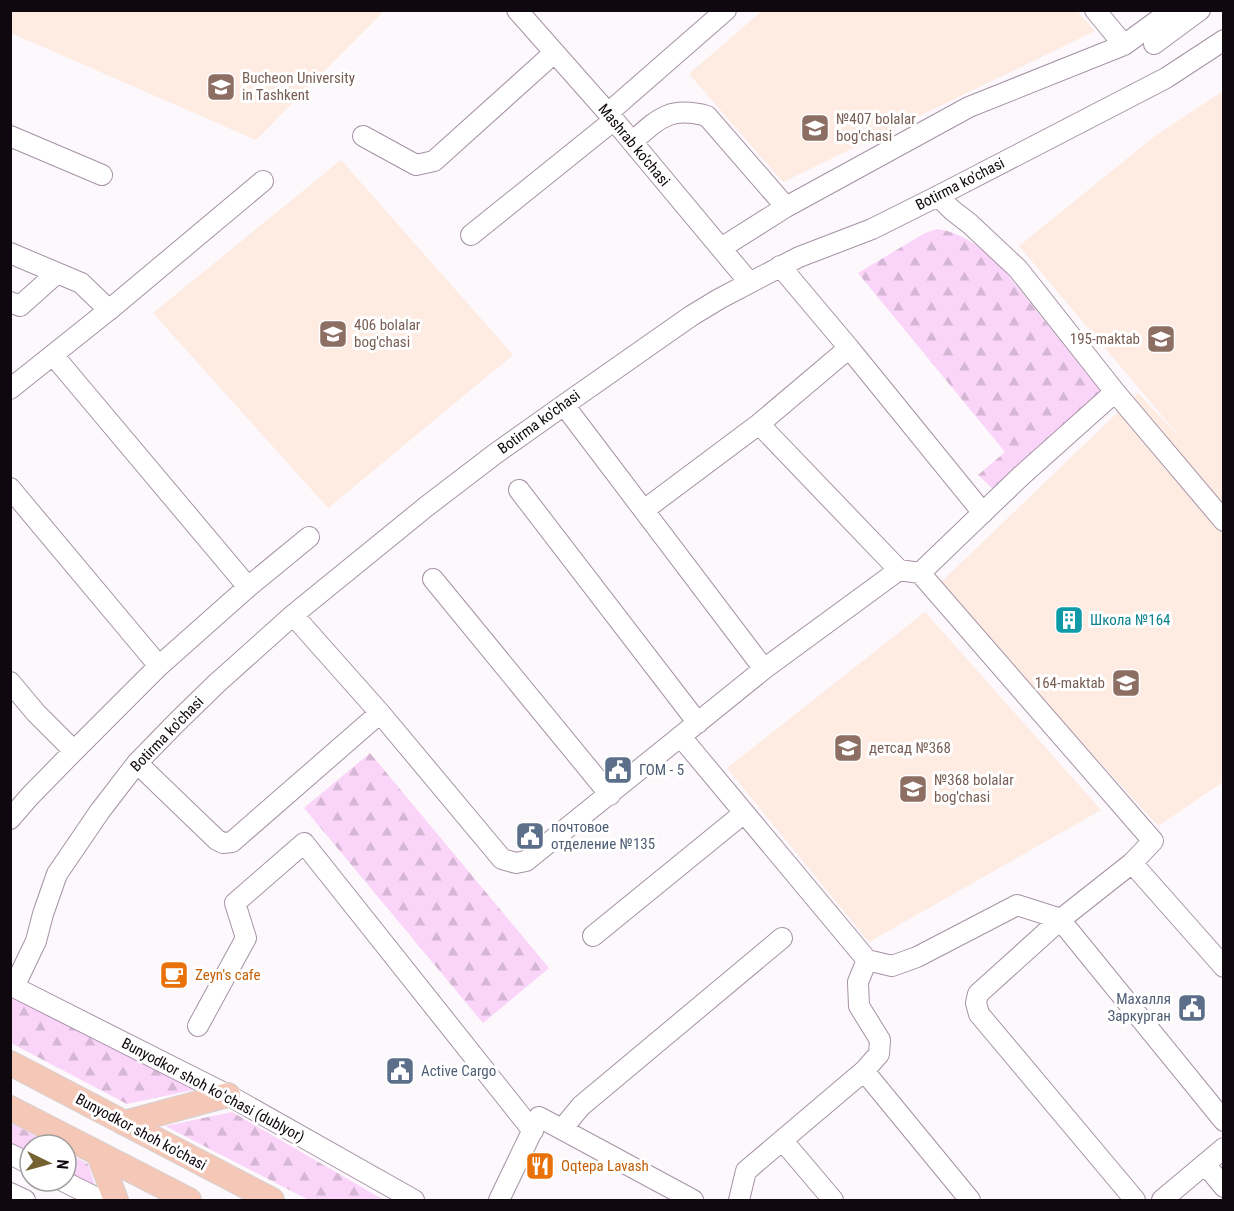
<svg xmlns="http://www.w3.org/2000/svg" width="1234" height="1211" font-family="'Roboto Condensed',sans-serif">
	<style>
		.education { fill: #feebe2 }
		.forest { fill: url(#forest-firs) }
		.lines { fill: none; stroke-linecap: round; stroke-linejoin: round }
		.minor-casing { stroke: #a692a5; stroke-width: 22 }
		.major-casing { stroke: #d4d3d4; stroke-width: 26 }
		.minor { stroke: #fff; stroke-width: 20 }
		.major { stroke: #f4c7b6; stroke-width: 24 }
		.labels { text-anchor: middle; stroke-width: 6; stroke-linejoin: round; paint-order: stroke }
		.education-label { font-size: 15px; fill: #785e54; stroke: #fff; text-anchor: start }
		.street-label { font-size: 15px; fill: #0f090f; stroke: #fff }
		.culture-label { font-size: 15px; fill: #0d838f; stroke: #fff; text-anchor: start }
		.service-label { font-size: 15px; fill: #4e5e75; stroke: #fff; text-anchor: start }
		.food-label { font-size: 15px; fill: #c56008; stroke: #fff; text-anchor: start }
	</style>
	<defs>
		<pattern id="forest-firs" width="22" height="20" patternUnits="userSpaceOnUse" patternTransform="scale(1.5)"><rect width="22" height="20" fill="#fad5f9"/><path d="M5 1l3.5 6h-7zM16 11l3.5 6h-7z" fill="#d5b6d4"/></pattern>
	</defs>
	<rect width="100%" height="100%" fill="#fcf8fc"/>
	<path class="education" d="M11,10H384V11L256,140L11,33Z
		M763,10L1077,11L1095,31L783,182L689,74Z
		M1223,91V782L1158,826L938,585L1138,393L1185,443L1019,246L1155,136Z
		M341,160L513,355L328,508L153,313Z
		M925,612L1101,810L869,942L727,768Z"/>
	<path class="forest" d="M937,229C964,233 979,247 999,264L1102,393L994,490L978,475L1005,452L858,273L925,233Z
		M370,753L549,968L483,1023L304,808Z
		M10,995L198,1089L127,1104L11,1043Z
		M232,1112L384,1200H309L165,1126Z
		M10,1123H11L53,1145H30V1153L11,1143Z
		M66,1152L88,1164L96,1188L66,1172Z"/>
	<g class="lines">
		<g class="minor-casing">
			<path id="minor" d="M517,10L608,113L749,282
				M1095,10L1124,45
				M1154,44L1200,10
				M608,113L726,10
				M10,136L102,175
				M363,136L416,165L434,161L554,53
				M632,142C659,118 670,106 707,116L786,207
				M938,196L952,210L970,224L1018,269L1115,392L1224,521
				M471,235L614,120
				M721,248L786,207L969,107L1124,45L1172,10
				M10,253L81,283L109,310
				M10,302L20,306L57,273
				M849,348L983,513
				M53,355L248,587
				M10,389L109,310L263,181
				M564,405L764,669L899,570L920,573L1021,476L1115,392
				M759,424L899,570
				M10,488L159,666
				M519,490L698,723
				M644,510L759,424L849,348L780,266
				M433,579L610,795
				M293,615L380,713L502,859L516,863L526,861L764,669
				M10,682L36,713L74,751
				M681,737L867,960L858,982L859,1006L880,1040L879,1054L864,1071L746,1171L739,1200
				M137,763L217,840L223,843L232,842L380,713
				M10,819L30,796L74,751L159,666L248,587L309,537
				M1132,863L1224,967
				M593,936L744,813
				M867,960L892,966L917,957L1017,905L1061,919L1132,863L1153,841L920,573
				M10,985L228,1095L414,1200
				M14,987L36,941L43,914L57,874L100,811L137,763L176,723L216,684L293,615L427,506L495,454L564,405L691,316L719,299L799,257L872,229L938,196L1166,78L1224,40
				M198,1026L246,938L235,903L304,843L533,1131
				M864,1071L970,1200
				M562,1129L581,1106L782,938
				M783,1141L833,1200
				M10,1154L30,1164
				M1205,1164L1224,1187
				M63,1181L101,1200
				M10,1193L25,1200
				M499,1200L539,1117L693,1200
				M1135,1200L979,1014L976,1003L978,994L1061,919L1066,927L1224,1121
				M1162,1200L1224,1148"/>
		</g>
		<g class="major-casing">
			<path id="major" d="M10,1063L272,1200
				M10,1108L189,1200
				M124,1123L228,1095
				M99,1155L116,1200"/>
		</g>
		<use href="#minor" class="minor"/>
		<use href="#major" class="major"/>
	</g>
	<defs>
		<g id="university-square" transform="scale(1.5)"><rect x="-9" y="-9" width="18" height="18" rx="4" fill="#8d6e63" stroke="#fff"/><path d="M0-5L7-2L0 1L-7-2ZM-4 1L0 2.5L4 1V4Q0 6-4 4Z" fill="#fff"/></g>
		<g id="school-square" transform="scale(1.5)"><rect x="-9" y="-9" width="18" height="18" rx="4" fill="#8d6e63" stroke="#fff"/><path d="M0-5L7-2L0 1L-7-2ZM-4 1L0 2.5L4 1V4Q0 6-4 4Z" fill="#fff"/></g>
		<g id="building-square" transform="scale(1.5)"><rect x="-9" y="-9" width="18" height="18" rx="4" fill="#0f9aa8" stroke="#fff"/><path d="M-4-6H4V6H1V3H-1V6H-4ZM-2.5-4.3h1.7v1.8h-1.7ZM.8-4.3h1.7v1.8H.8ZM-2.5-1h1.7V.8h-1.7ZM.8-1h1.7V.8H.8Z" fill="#fff"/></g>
		<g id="civic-square" transform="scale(1.5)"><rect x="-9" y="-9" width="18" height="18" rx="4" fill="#5c6f8a" stroke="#fff"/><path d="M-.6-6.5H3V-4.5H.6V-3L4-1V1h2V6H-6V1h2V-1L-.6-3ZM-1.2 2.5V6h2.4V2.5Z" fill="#fff"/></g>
		<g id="cafe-square" transform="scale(1.5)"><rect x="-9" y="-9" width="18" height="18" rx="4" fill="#e8710a" stroke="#fff"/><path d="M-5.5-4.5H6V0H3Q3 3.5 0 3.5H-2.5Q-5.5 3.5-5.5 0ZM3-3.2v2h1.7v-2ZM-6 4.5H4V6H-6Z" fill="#fff"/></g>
		<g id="restaurant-square" transform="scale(1.5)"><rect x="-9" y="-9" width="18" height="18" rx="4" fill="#e8710a" stroke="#fff"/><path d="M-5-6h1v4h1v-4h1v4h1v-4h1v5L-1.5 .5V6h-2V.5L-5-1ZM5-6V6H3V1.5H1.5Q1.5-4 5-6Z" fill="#fff"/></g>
	</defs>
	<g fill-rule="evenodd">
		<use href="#university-square" x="221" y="87"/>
		<use href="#school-square" x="815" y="128"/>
		<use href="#school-square" x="333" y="334"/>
		<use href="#school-square" x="1161" y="339"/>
		<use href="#building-square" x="1069" y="620"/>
		<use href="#school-square" x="1126" y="683"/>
		<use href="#school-square" x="848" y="748"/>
		<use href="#civic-square" x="618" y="770"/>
		<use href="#school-square" x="913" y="789"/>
		<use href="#civic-square" x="530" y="836"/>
		<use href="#cafe-square" x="174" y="975"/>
		<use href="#civic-square" x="1192" y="1008"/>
		<use href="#civic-square" x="400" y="1071"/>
		<use href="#restaurant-square" x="540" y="1166"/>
	</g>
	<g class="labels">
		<g class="education-label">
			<text x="242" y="83">Bucheon University<tspan x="242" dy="17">in Tashkent</tspan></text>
			<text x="836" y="124">№407 bolalar<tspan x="836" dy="17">bog'chasi</tspan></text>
			<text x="354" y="330">406 bolalar<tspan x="354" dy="17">bog'chasi</tspan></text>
			<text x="1140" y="344" text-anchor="end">195-maktab</text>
			<text x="1105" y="688" text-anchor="end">164-maktab</text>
			<text x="869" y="753">детсад №368</text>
			<text x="934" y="785">№368 bolalar<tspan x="934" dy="17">bog'chasi</tspan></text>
		</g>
		<g class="street-label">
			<text transform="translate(634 145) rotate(50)" y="5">Mashrab ko'chasi</text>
			<text transform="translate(960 184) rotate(-27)" y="5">Botirma ko'chasi</text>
			<text transform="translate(539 422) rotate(-36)" y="5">Botirma ko'chasi</text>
			<text transform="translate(167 734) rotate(-46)" y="5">Botirma ko'chasi</text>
			<text transform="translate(213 1090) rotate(28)" y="5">Bunyodkor shoh koʻchasi (dublyor)</text>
			<text transform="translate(141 1132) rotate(28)" y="5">Bunyodkor shoh ko'chasi</text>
		</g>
		<g class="culture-label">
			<text x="1090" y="625">Школа №164</text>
		</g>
		<g class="service-label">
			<text x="639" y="775">ГОМ - 5</text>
			<text x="551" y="832">почтовое<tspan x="551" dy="17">отделение №135</tspan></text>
			<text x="1171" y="1004" text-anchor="end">Махалля<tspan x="1171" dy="17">Заркурган</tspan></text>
			<text x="421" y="1076">Active Cargo</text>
		</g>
		<g class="food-label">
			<text x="195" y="980">Zeyn's cafe</text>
			<text x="561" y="1171">Oqtepa Lavash</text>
		</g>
	</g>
	<rect width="1234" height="1211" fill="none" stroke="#0f090f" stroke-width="24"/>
	<g transform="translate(48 1163) rotate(95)"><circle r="28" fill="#ffffff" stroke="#9f9d9f" stroke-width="1.5"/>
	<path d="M0-4.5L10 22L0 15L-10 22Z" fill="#756231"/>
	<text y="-9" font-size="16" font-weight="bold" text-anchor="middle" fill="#0f090f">N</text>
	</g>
</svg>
